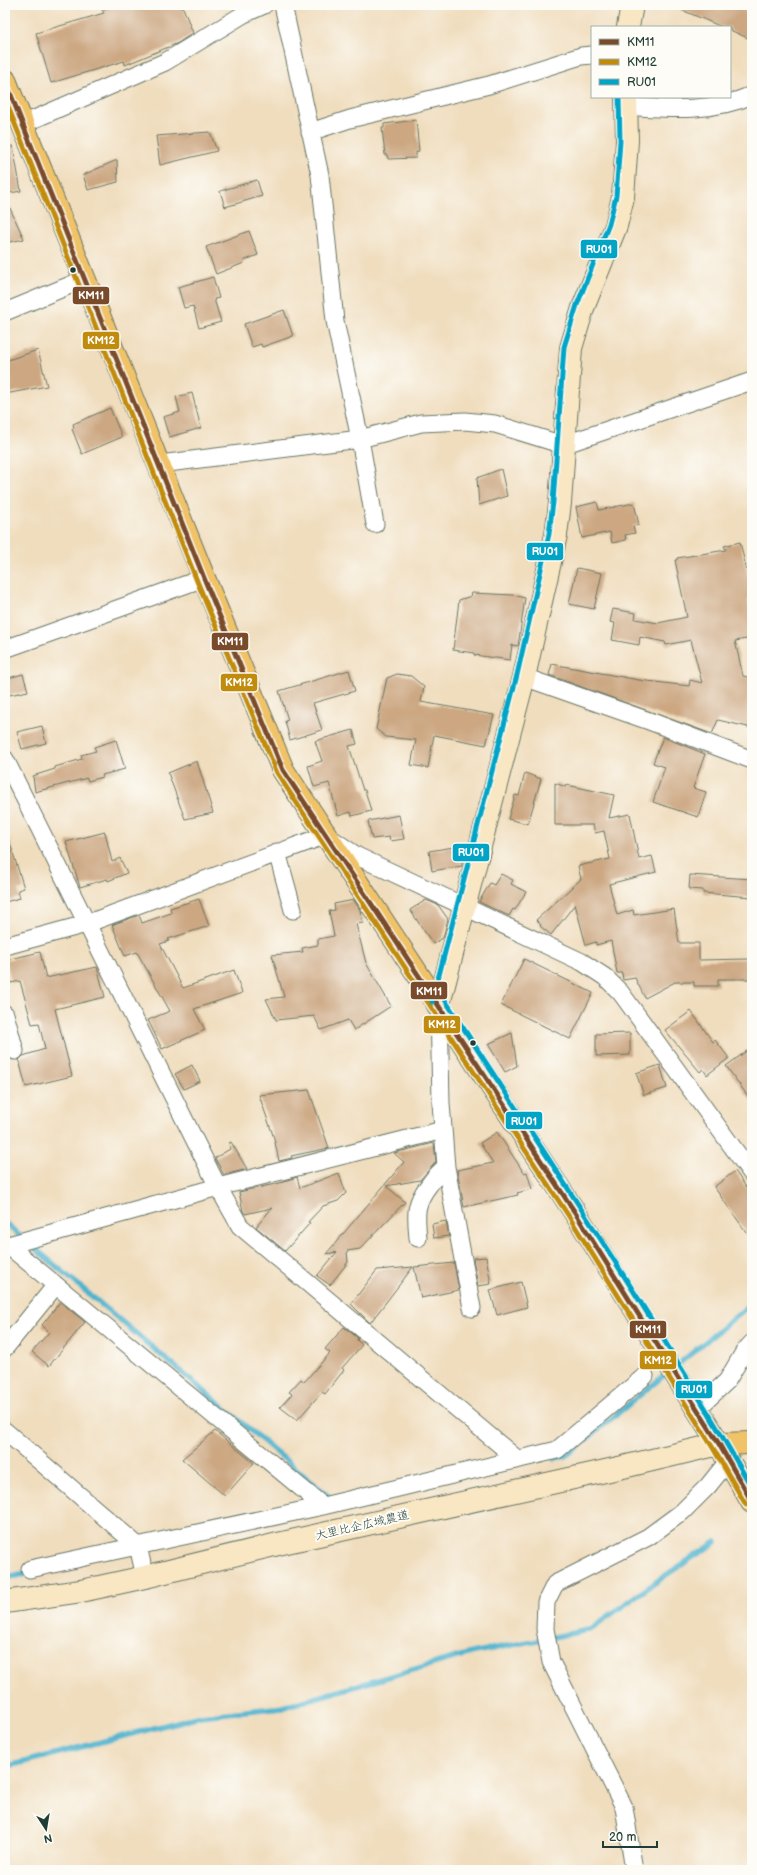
<svg xmlns="http://www.w3.org/2000/svg" width="757" height="1875" font-family="'Balsamiq Sans','Klee One',sans-serif">
	<style>
		.lines { fill: none; stroke-linecap: round; stroke-linejoin: round }
		.stream { stroke: #4fb3ce; stroke-width: 5.5 }
		.building { fill: #cca782 }
		.street-casing { stroke: #687564; stroke-width: 19 }
		.secondary-casing { stroke: #687564; stroke-width: 24 }
		.highway-casing { stroke: #687564; stroke-width: 24 }
		.street { stroke: #fff; stroke-width: 17 }
		.secondary { stroke: #f9e7c3; stroke-width: 22 }
		.highway { stroke: #f1c369; stroke-width: 22 }
		.bus-1-casing { stroke: #fdfcf7; stroke-width: 8 }
		.bus-2-casing { stroke: #fdfcf7; stroke-width: 8 }
		.bus-3-casing { stroke: #fdfcf7; stroke-width: 8 }
		.bus-1 { stroke: #7a4b2a; stroke-width: 5 }
		.bus-2 { stroke: #c18c0d; stroke-width: 5 }
		.bus-3 { stroke: #02a4c6; stroke-width: 5 }
		.bus-dot { fill: #1f3d34; stroke: #fdfcf7; stroke-width: 1.5 }
		.labels { text-anchor: middle; stroke-width: 4; stroke-linejoin: round; paint-order: stroke }
		.street-label { font-size: 12px; fill: #1f3d34; stroke: #fdfcf7 }
		.line-badge { stroke: #fdfcf7; stroke-width: 1.5 }
		.badge-label { font-size: 11px; text-anchor: middle; font-weight: bold; fill: #fff }
	</style>
	<rect width="100%" height="100%" fill="#fdfcf7"/>
	<filter id="ink" filterUnits="userSpaceOnUse"><feTurbulence type="fractalNoise" baseFrequency=".025" numOctaves="2"/><feDisplacementMap in="SourceGraphic" scale="8" xChannelSelector="R" yChannelSelector="G"/><feConvolveMatrix kernelMatrix="1 2 1 2 8 2 1 2 1" color-interpolation-filters="sRGB"/></filter>
	<filter id="wash" filterUnits="userSpaceOnUse"><feTurbulence type="fractalNoise" baseFrequency=".012" numOctaves="4" result="noise"/><feDisplacementMap in="SourceGraphic" scale="16" xChannelSelector="R" yChannelSelector="G"/><feGaussianBlur stdDeviation="0.9" result="paint"/><feColorMatrix in="noise" values="0 0 0 0 0 0 0 0 0 0 0 0 0 0 0 0 0 1.4 0 .05"/><feComposite in="paint" operator="in"/></filter>
	<g filter="url(#wash)">
		<rect width="100%" height="100%" fill="#f0ddbe"/>
		<g class="lines">
			<path class="stream" d="M5,1223L333,1500
				M675,1367L752,1303
				M555,1458L566,1456L668,1372
				M5,1578L31,1573
				M5,1767L200,1716L283,1707L471,1653L589,1630L666,1575L716,1542"/>
		</g>
		<g id="blocks">
			<path class="building" d="M115,5H182L193,33L178,43L125,65L124,61L51,83L36,33L104,13L102,10Z
				M670,5H752V40L730,30V27H722Z
				M416,120L419,151L416,152V158L388,159L387,155H385L382,128H384V124Z
				M210,132L217,151L160,165L156,136Z
				M13,146L21,191L5,194V147Z
				M117,160L118,182L88,190L83,175Z
				M257,180L262,196L225,207L220,191Z
				M5,197L24,239L5,243Z
				M249,231L258,255L243,261L244,263L216,274L206,247Z
				M213,277L219,298L214,299L221,322L199,328L193,306L184,308L178,287Z
				M284,310L293,336L262,347L261,344L252,347L244,324Z
				M38,350L47,386L5,394V361Z
				M192,393L201,428L169,437L163,417L180,412L176,397Z
				M110,408L122,437L82,454L72,429L74,428L73,424Z
				M501,469L507,496L479,505L477,478Z
				M597,502L599,510L634,503L639,525L633,526L635,533L625,535L626,540L612,543L610,532L582,538L576,507Z
				M740,542L752,594V598L748,599L752,619V638L735,641L743,676L752,678V728L718,720L712,734L549,675L552,664L639,680L689,686L690,680L702,683L691,640L666,645L665,642L640,637L639,645L612,640L615,623L610,622L613,609L636,613L635,619L658,623L687,617L675,560H677V558L726,550L724,546Z
				M577,568L602,573L594,609L569,604Z
				M472,593L513,595L525,598L518,646L512,645L510,660L474,655V653L453,650L459,600L471,596Z
				M349,670L355,691L313,703L322,730L290,740L285,721L288,720L279,691Z
				M23,674L28,691L5,696V679Z
				M397,674L411,676L424,687L421,702L494,715L486,745L434,735L428,768L411,765L416,740L386,737L376,729L387,678Z
				M42,726L46,743L22,749L17,732Z
				M353,730L357,744L349,746L363,790H365L371,811L352,816L351,812L338,816L329,783L314,787L308,766L322,761L315,741Z
				M663,737L705,754L693,788L706,792L698,817L653,802L665,767L653,763Z
				M116,740L125,769L102,775L103,777L88,781L87,778L35,792L33,776L55,769V767L82,759L81,755L96,751L94,747Z
				M197,761L213,813L185,819L168,773Z
				M525,773L541,779L528,824L508,819L515,795L519,796Z
				M555,783L566,787L567,785L614,795L609,818L630,814L639,859L652,856L656,872L609,884L617,915L633,910L634,915L674,909L679,943H699V960L750,959V979H718V986H694V982H675L645,998L635,978L623,980L622,973H617L611,941L596,945V942L586,945L575,904L551,935L540,926L541,925L536,920L581,879L578,866L610,859L604,831L595,833L593,825H555Z
				M399,815L404,839L390,841L389,837L372,839L368,821Z
				M105,832L112,862L120,858L127,873L108,881L107,879L80,887L66,842Z
				M8,837L24,888L18,890L20,898L5,902V838Z
				M460,846L462,866L432,871L429,851Z
				M501,874L513,880L511,884L526,892L515,910L513,909L509,916L479,902L490,883L494,885Z
				M690,875L752,879V897L703,893V890L689,889Z
				M199,899L209,926L168,939L169,941L160,944L183,988L234,970L242,993L194,1009L205,1030L162,1049L148,1020L170,1011L137,952L125,956L112,925L139,915L142,923L171,913L170,908Z
				M354,900L360,910L363,923L356,924L366,963L391,1006L354,1030L348,1020L321,1030L314,1016L276,1020L266,999L284,997L272,955L303,952L302,948L318,945V939L334,936L329,911L335,910L334,904Z
				M426,900L438,905L448,919L443,938L433,944L410,910Z
				M40,952L46,978L97,967L105,997L55,1009L72,1076L26,1087L19,1060L23,1056L45,1049L39,1023L32,1024L20,981L11,983L6,960Z
				M524,959L593,993L570,1039L501,1005Z
				M691,1011L713,1042L715,1040L729,1058L707,1075L703,1069L700,1072L665,1030Z
				M512,1033L517,1066L505,1072L488,1044Z
				M630,1033V1055L596,1056V1034Z
				M752,1047V1102L726,1066Z
				M192,1065L200,1081L184,1089L175,1074Z
				M660,1065L667,1088L644,1095L636,1073Z
				M309,1090L329,1148L291,1156L292,1158L279,1161L274,1138L259,1095Z
				M497,1132L524,1173L527,1172L532,1189L517,1193L518,1195L464,1207L457,1170L493,1163L480,1143Z
				M231,1142L247,1169L228,1174V1173L224,1175L215,1158L230,1149L229,1143Z
				M434,1143L436,1162L420,1180L386,1186L405,1202L360,1249L347,1251L348,1262L330,1285L317,1276L337,1252L326,1254L404,1162L394,1153Z
				M735,1171L752,1196V1240L714,1187Z
				M339,1173L346,1193L338,1201L323,1206L308,1222L310,1223L285,1251L256,1227L272,1208L245,1214L243,1211L239,1192L284,1182V1181L297,1177L300,1188Z
				M446,1221L449,1236L434,1238L432,1224Z
				M486,1257L491,1284L478,1286L473,1258Z
				M454,1263L459,1290L421,1298L414,1267Z
				M413,1267L370,1323L351,1304L377,1270Z
				M521,1282L527,1307L497,1315L490,1290Z
				M60,1302L85,1322L49,1366L32,1352L49,1332L42,1325Z
				M344,1327L358,1338L357,1340L362,1345L342,1368L344,1370L325,1394L322,1392L297,1420L280,1407L292,1394L289,1392L301,1379L304,1382L330,1353L325,1349Z
				M215,1431L254,1463L225,1496L182,1459Z"/>
		</g>
	</g>
	<g filter="url(#ink)">
		<use href="#blocks" fill-opacity="0" stroke="#687564" stroke-width="1"/>
		<g class="lines">
			<g class="street-casing">
				<path id="street" d="M283,5L320,175L335,321L360,439L375,524
					M626,106C669,109 712,113 752,95
					M23,124L165,62L244,14L264,5
					M310,132L350,119L489,85L581,56L592,55
					M5,312L85,279
					M160,464L360,439L421,423L465,421L495,424L563,445L752,381
					M5,649L204,578
					M524,677L652,722L752,760
					M5,759L218,1187L240,1226L517,1459
					M277,852L293,910
					M5,946L86,924L326,835L357,856L582,962L605,977L621,993L752,1174
					M439,1004L441,1103L446,1167L472,1308
					M5,1014L15,1051
					M418,1238C416,1215 414,1204 429,1185C434,1178 439,1172 446,1167
					M5,1243L323,1506
					M5,1246L218,1187L443,1130
					M5,1348L56,1285
					M697,1409L727,1381L744,1352L752,1343
					M5,1431L138,1546L145,1577
					M30,1569L323,1506L557,1450L645,1376
					M634,1870L624,1807L551,1662L545,1629L546,1602L555,1584L648,1537L682,1512L708,1486L729,1460"/>
			</g>
			<g class="secondary-casing">
				<path id="secondary" d="M628,27L632,5
					M439,1004L524,677L556,535L560,503L571,348L583,308L616,226L623,197L627,141L626,97
					M5,1602L81,1591L145,1577L278,1544L623,1467L719,1444"/>
			</g>
			<g class="highway-casing">
				<path id="highway" d="M5,80L204,578L283,770L574,1211L719,1444L752,1502
					M719,1444L752,1443"/>
			</g>
			<use href="#street" class="street"/>
			<use href="#secondary" class="secondary"/>
			<use href="#highway" class="highway"/>
			<g class="bus-1-casing">
				<path id="bus-1" d="M5,80L204,578L283,770L574,1211L719,1444L752,1502"/>
			</g>
			<g class="bus-2-casing">
				<path id="bus-2" d="M5,99L197,581L277,773L568,1215L713,1448L746,1505"/>
			</g>
			<g class="bus-3-casing">
				<path id="bus-3" d="M445,1000C550,1161 657,1321 752,1488
					M432,1002L517,675L549,534L553,502L564,347L577,305L609,224L616,196L620,141L619,97"/>
			</g>
			<use href="#bus-1" class="bus-1"/>
			<use href="#bus-2" class="bus-2"/>
			<use href="#bus-3" class="bus-3"/>
		</g>
	</g>
	<g class="bus-dot">
		<circle cx="73" cy="270" r="3.5"/>
		<circle cx="473" cy="1043" r="3.5"/>
	</g>
	<g class="labels">
		<g class="street-label">
			<text transform="translate(362 1525) rotate(-13)" y="4">大里比企広域農道</text>
		</g>
	</g>
	<g class="line-badge">
		<rect x="580" y="239" width="38" height="20" rx="4" fill="#02a4c6"/>
		<rect x="72" y="286" width="38" height="19" rx="4" fill="#7a4b2a"/>
		<rect x="82" y="331" width="38" height="19" rx="4" fill="#c18c0d"/>
		<rect x="526" y="542" width="38" height="19" rx="4" fill="#02a4c6"/>
		<rect x="211" y="632" width="38" height="19" rx="4" fill="#7a4b2a"/>
		<rect x="220" y="673" width="38" height="19" rx="4" fill="#c18c0d"/>
		<rect x="452" y="843" width="38" height="19" rx="4" fill="#02a4c6"/>
		<rect x="410" y="981" width="38" height="19" rx="4" fill="#7a4b2a"/>
		<rect x="423" y="1015" width="38" height="19" rx="4" fill="#c18c0d"/>
		<rect x="505" y="1111" width="38" height="19" rx="4" fill="#02a4c6"/>
		<rect x="629" y="1320" width="38" height="19" rx="4" fill="#7a4b2a"/>
		<rect x="639" y="1350" width="38" height="20" rx="4" fill="#c18c0d"/>
		<rect x="675" y="1380" width="38" height="19" rx="4" fill="#02a4c6"/>
	</g>
	<g class="badge-label">
		<text x="599" y="253">RU01</text>
		<text x="91" y="299">KM11</text>
		<text x="101" y="344">KM12</text>
		<text x="545" y="555">RU01</text>
		<text x="230" y="645">KM11</text>
		<text x="239" y="686">KM12</text>
		<text x="471" y="856">RU01</text>
		<text x="429" y="995">KM11</text>
		<text x="442" y="1028">KM12</text>
		<text x="524" y="1125">RU01</text>
		<text x="648" y="1333">KM11</text>
		<text x="658" y="1364">KM12</text>
		<text x="694" y="1393">RU01</text>
	</g>
	<rect width="757" height="1875" fill="none" stroke="#fdfcf7" stroke-width="20"/>
	<rect x="591" y="26" width="140" height="72" fill="#fdfcf7" stroke="#a4b0a9"/>
	<rect x="599" y="39" width="20" height="6" fill="#7a4b2a" stroke="#a4b0a9"/>
	<text x="627" y="46" font-size="12" fill="#1f3d34">KM11</text>
	<rect x="599" y="59" width="20" height="6" fill="#c18c0d" stroke="#a4b0a9"/>
	<text x="627" y="66" font-size="12" fill="#1f3d34">KM12</text>
	<rect x="599" y="79" width="20" height="6" fill="#02a4c6" stroke="#a4b0a9"/>
	<text x="627" y="86" font-size="12" fill="#1f3d34">RU01</text>
	<g transform="translate(46 1829) rotate(168)" stroke="#fdfcf7" stroke-width="3" paint-order="stroke">
	<path d="M0-3L7 15L0 10L-7 15Z" fill="#1f3d34"/>
	<text y="-6" font-size="11" font-weight="bold" text-anchor="middle" fill="#1f3d34">N</text>
	</g>
	<path d="M603 1841v6h54v-6" fill="none" stroke="#1f3d34" stroke-width="2"/>
	<text x="609" y="1841" font-size="12" fill="#1f3d34" stroke="#fdfcf7" stroke-width="3" paint-order="stroke">20 m</text>
</svg>
